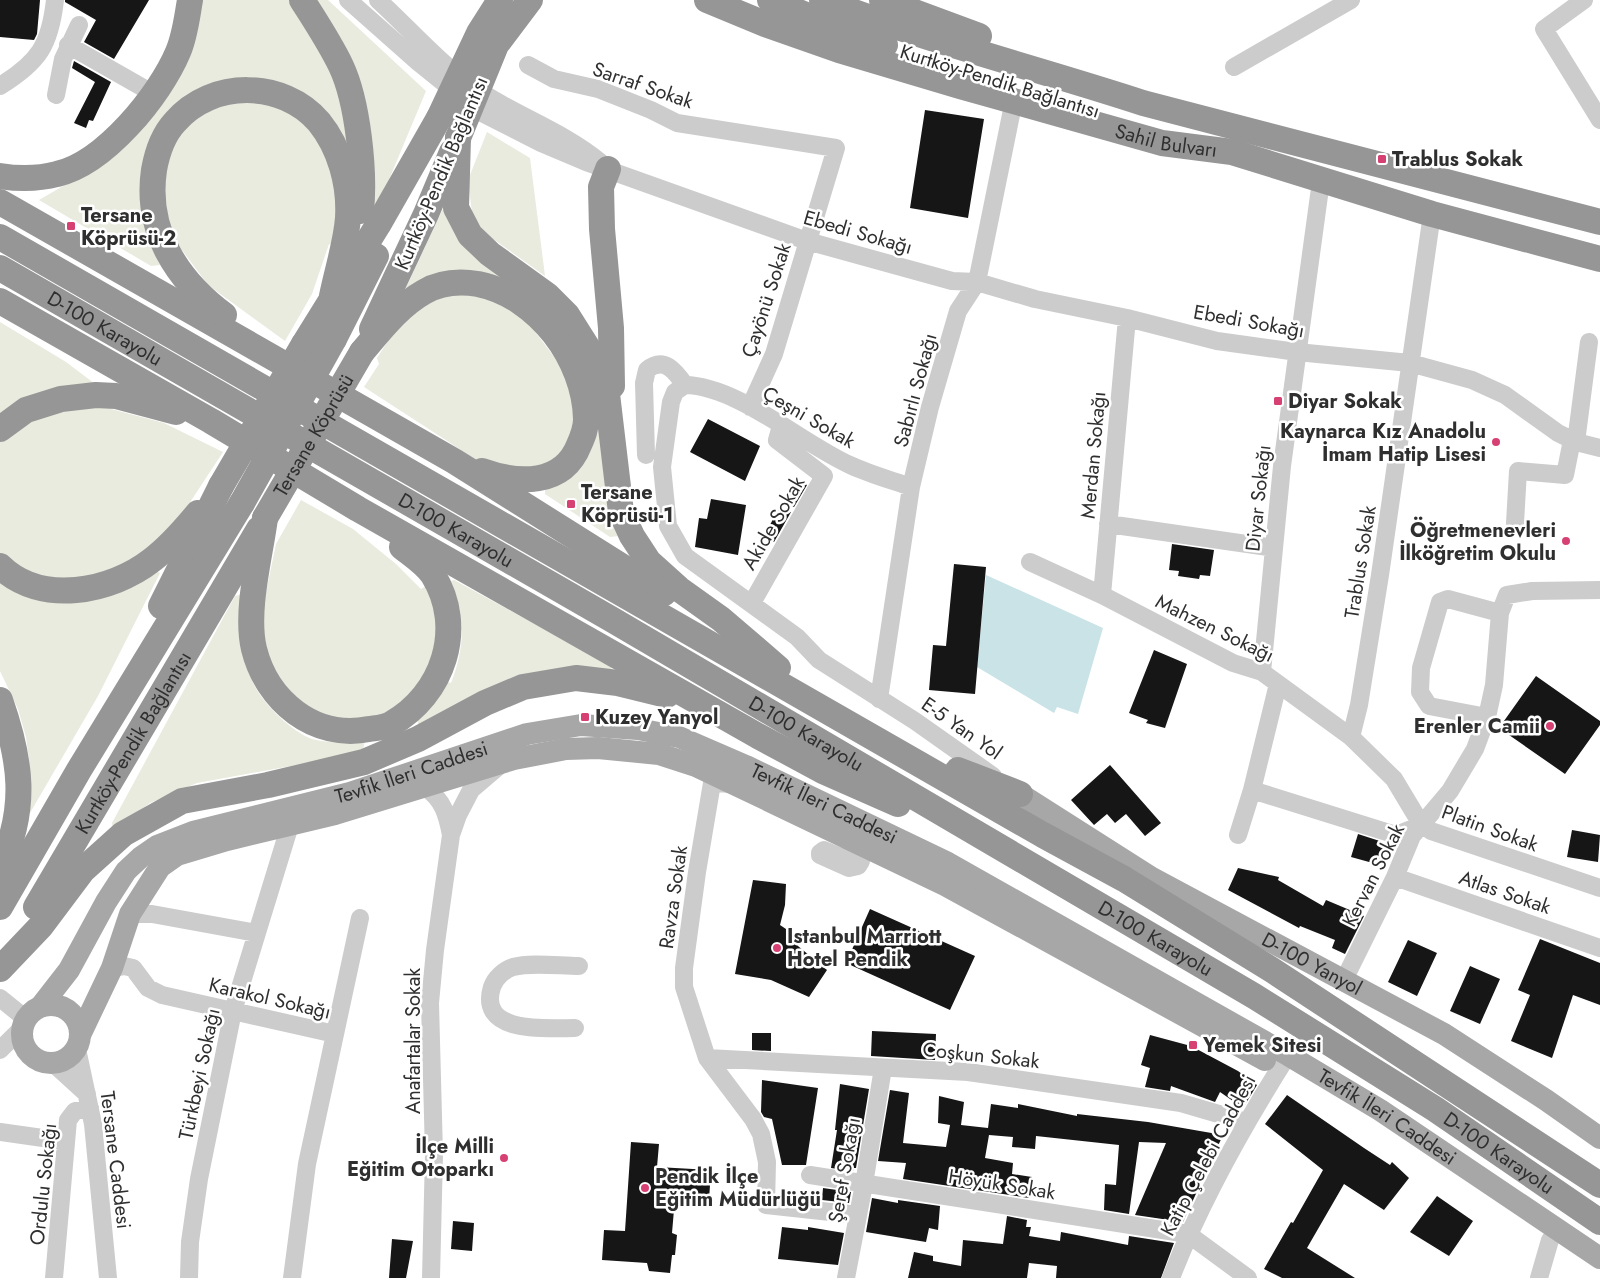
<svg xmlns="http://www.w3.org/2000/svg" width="1600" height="1278" font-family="Jost,sans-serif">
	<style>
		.green { fill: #e8ebde }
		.water { fill: #c9e3e7 }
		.building { fill: #161616 }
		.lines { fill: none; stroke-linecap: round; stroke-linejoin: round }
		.minor { stroke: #ccc; stroke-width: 18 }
		.major { stroke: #a7a7a7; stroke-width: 22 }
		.highway { stroke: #969696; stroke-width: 26 }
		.highway-bridge { stroke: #969696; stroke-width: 26 }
		.poi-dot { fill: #d64073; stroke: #fff; stroke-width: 2 }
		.labels { text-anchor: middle; stroke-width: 5; stroke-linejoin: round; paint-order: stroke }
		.street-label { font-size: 20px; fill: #2f2f2f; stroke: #fff }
		.poi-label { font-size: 20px; font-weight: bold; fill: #2f2f2f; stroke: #fff; text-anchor: start }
	</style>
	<rect width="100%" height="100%" fill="#fff"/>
	<path class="green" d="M201,0H289L306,23L340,89L353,148L271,82L161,125L150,243L160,265L151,266L39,200L87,172Z
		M316,0H328L426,91L370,225Z
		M270,101L308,123L330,157L338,206L334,245L329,244L312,294L285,341L208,285L182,250L176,251L159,184L174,138L193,118L217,104Z
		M487,132L530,158L545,276L482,231L472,213L468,180Z
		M447,200L507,280L404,292Z
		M446,294H467L496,301L517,313L533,329L561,366L571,390L575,429L556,461L540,469L502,466L475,459L364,387L379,364L377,358L402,319Z
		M0,322L66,362L99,387L0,417Z
		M601,402L619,536L610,537L545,494V486C552,484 562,484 568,480C594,463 597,429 601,402Z
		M111,404V409L164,423L223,452L183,513L153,548L93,582L32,576L0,555V442L11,428L33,416Z
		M301,500L353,529L396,564L421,589L426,586L439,618L438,639L424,687L378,721L336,724L280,691L260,638L265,597L276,544Z
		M156,571L160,573L98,696L30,813V766L26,737L18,709L0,671V579L28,596Z
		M454,580L614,667L604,673C530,658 480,693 418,727V718L448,682L451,683C464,651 468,611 448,582Z
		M243,594C245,620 244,649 250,674C255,697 290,731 312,739C330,744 347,742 365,741L363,749L324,760L197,783L150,803L113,830L112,823L235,596Z"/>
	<path class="water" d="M986,575L1103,628L1078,714L1057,707L1054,713L977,667Z"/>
	<path class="building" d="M0,0H40L37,34L34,40L0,37Z
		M65,0H149L114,59L84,42L96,20L65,2Z
		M74,61L111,82L93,121L89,120L86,128L74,123L95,82L72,68Z
		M925,110L984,119L968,218L910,208Z
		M708,419L760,446L745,481L690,452Z
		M796,479L807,485L794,507L783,501Z
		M711,499L746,505L738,555L695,547L699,518L707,519Z
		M778,510L791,512L774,542L764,536Z
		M1172,544L1214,550L1210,576L1200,575L1199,579L1178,576L1179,571L1169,570Z
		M954,564L986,567L975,694L929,690L933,645L946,646Z
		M1154,650L1187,664L1165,728L1146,723L1148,720L1129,713Z
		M1536,676L1600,721V725L1565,774L1499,728Z
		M1110,765L1161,823L1145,836L1126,814L1115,823L1107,814L1094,825L1071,800Z
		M1572,830L1600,835L1598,862L1567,857Z
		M1358,834L1386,843L1380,865L1351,857Z
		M1238,868L1279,877L1278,880L1323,906L1326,900L1364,916L1345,954L1332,948L1335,940L1300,926L1299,928L1228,890Z
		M753,880L786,884L785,905L780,925L789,931L798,946L827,970L809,997L771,980L735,974Z
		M870,909L975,956L950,1010L846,963Z
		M1540,939L1600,963V1005L1573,995L1552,1058L1511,1041L1530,995L1518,990Z
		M1408,940L1437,953L1417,996L1388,982Z
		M1470,966L1500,979L1480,1024L1450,1011Z
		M872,1031L936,1034L935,1060L871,1056Z
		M752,1033H771V1051L752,1050Z
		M1150,1035L1191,1046L1238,1071L1257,1085L1243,1108L1220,1092L1215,1102L1171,1086L1170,1091L1145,1087L1150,1068L1141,1065Z
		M762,1080L818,1088L806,1165H782L772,1119L764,1117L761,1112Z
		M840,1084L869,1089L856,1168H854L853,1171L831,1168L837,1130H835Z
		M890,1090L909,1093L903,1143L946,1147L950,1125L938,1123L939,1096L964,1102L961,1125L988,1128L991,1104L1018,1108V1104L1077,1116V1114L1148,1122L1223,1135L1183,1222L1135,1215L1166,1143L1139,1142L1129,1214L1104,1210L1105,1184L1116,1185L1119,1145L1036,1136L1035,1149L1012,1147L1013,1137L989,1135L985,1158L1013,1163L1012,1174L1032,1177L1029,1198L903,1179L906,1163L878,1161Z
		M1287,1095L1364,1148L1390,1165L1392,1162L1409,1178L1384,1210L1344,1184L1307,1248L1355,1278H1282L1264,1269L1291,1222L1293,1223L1323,1170L1265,1124Z
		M631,1142L659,1144L657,1167L711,1170L709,1200L675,1198L672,1233L677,1235L675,1255H672L670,1273L649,1271L647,1263L602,1260L604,1230L625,1231Z
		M823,1188L851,1192L849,1203L822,1200Z
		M1437,1196L1473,1221L1449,1256L1410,1232Z
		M872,1198L898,1203V1200L940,1206L938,1230L929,1228L926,1242L866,1232Z
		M1007,1216L1027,1220L1026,1227H1031L1029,1236L1060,1241L1061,1232L1128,1245L1129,1236L1174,1243L1161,1278H1056L1057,1266L1029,1263L1027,1278H908L914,1252L933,1256V1261L961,1266L963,1240L1003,1244Z
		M453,1221L474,1223L472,1251L451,1249Z
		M782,1227L808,1230V1227L844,1233L838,1265L778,1259Z
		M392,1239L413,1241L406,1278H389Z"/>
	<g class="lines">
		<path class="minor" d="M348,0L418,62L480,112L541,143L586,162L807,241L952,281L977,282L1035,299L1127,318L1217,341L1297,352L1410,363L1472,380L1505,395L1558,433L1576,442L1600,448
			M378,0C412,31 445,70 484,94C522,118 565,133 600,162
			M1584,0L1544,29L1600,120
			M68,45L154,94
			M528,65L554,79L598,89L651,110L677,123L836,148L774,354L750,407
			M1234,67L1351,0
			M0,86C39,62 50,45 55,0
			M56,95L63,59L79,25
			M685,385L675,392L671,402L662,467L668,526L685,556L797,637L819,660L915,721L993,776
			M685,385C738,386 801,443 850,465C869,474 891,480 911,487
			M1576,442L1589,342
			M646,455L644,383L647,370C664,356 675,371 685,385
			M1515,523L1518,471L1565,475L1572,440
			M1108,524L1274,548
			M1030,562L1102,595L1233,663L1262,672L1351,737L1394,779L1421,824L1431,831L1600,888
			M1102,595L1127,318
			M752,603L824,476L777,440L781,426
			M1262,672L1282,466L1321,181
			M879,699L911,487L930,407L958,311L977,282L1014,100
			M1487,717L1429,706L1420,692L1421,668L1440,602L1448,599L1500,613
			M1351,737L1359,705L1380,575L1432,214
			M733,784L712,783L697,872L684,968V987L707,1058L753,1119L761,1134L767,1162L766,1205L858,1215
			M426,788C443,800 447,814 451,835
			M1252,790L1396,835L1421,825
			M1238,835L1252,790L1278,684
			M843,858L824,850L820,853V855L849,868L858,866L861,861L859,853L851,850L843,858L847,866
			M1395,877L1600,948
			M130,914H152L256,933
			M112,968L124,966L133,968L148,988L162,995L335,1034L307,1164L292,1278
			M1344,980L1395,877L1412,836L1450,791L1475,749L1487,717L1494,685L1500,613L1507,595L1532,591L1600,590
			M0,998L26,1019
			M575,1028C549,1028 477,1035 492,987C495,978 504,970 513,967C531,962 560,966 579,966
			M335,1034L360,918
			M77,1049L93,1124L108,1278
			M0,1050L22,1028
			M707,1058L968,1072L1181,1103L1246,1122
			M53,1063L87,1094
			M0,1132L64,1141
			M810,1175L1188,1234L1248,1278
			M54,1278L68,1120L75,1111L90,1108
			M189,1278L190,1242L199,1179L233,1011L290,825
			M431,1278L434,1154L430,1003L435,950L451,835L458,815L471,790L498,767
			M846,1278L864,1184L883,1068
			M1171,1278C1201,1200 1243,1126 1288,1055
			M1539,1278L1550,1240"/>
		<g class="major">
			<path id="s1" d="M1020,794L1152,878L1444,1034L1546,1100L1600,1138"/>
			<circle cx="51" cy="1034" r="29"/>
			<path id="s2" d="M41,1006L69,970L106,902L126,871L141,857L157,846L193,832L350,793L527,734L581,725L638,729L679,737L746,766L948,863L1288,1055L1380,1110L1600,1258"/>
			<path d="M81,1033L112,968L130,914L160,867L177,855L227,840L335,814L514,759L566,749L598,748L659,754L696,766L736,785L945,885L1265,1060"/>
		</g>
		<g class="highway">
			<path d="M302,0C316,22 330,43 341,66C358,102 365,172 361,211"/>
			<path id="s3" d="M707,0L765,24L839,50L960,86L1162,143L1232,152L1432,214L1600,259"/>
			<path d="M770,0L856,36L885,45"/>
			<path d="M822,0C927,41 1036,68 1143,103L1600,222"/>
			<path d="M882,0L979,36"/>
			<path d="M458,138L456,208L470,235L490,254L547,295L567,315L596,361L607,394L621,512L632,536L649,562L679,589L721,619L778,668"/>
			<path d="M608,169L601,187L602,229L611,328L612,386"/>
			<path d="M0,176C19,179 38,179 57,174C105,163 160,95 178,52C185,36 187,17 190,0"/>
			<path d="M0,202L454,461L664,593"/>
			<path d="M0,237L1043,835L1124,879L1272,970L1600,1185"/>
			<path id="s4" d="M0,268L611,619L1254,996L1435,1109L1600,1222"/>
			<path d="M0,301L211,421L358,509L758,736L823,771L898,804"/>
			<path d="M224,315C177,280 145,231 154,170C157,153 163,135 175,122C212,79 283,80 319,122C340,148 350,184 348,218C346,244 337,271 332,296"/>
			<path d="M372,329L426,214L452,152"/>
			<path d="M334,339L376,256"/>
			<path d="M304,344L378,225L439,118"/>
			<path d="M362,352C380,331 399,306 424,292C441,282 459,281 478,284C538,296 585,360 586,419C586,429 583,436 579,445C563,486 518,484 482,471"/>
			<path d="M0,429L26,410L61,399L96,395L116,396L176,412"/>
			<path d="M265,518C260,557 245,611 254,649C267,701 314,740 369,729C375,728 384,728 391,724C443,695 466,628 433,575C426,564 412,555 402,547"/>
			<path d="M0,566C41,606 111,592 152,560C169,547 184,530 198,513"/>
			<path d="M161,606L221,486"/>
			<path d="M0,700C21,760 28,808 0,868"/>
			<path d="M958,770L1020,794"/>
			<path d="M0,907L79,770L242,503"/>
			<path id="s5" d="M36,907L259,529"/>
			<path d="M0,969L41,926L83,870L123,834L182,801L268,785L364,762L418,739L485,703L523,687L576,678L618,683L667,695"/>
		</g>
		<g class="highway-bridge">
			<path d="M439,118L479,33L500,0"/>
			<path d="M458,138L496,45L530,0"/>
			<path d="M221,486L304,344"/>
			<path d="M242,503L334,339"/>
			<path id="s6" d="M265,518L362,352"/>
		</g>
	</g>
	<g class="poi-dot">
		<rect x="1377" y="154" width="10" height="10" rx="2.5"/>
		<rect x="66" y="221" width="10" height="10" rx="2.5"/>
		<rect x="1273" y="396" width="10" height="10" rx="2.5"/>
		<circle cx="1496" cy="442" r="5"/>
		<rect x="566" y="499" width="10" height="10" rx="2.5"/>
		<circle cx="1566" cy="541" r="5"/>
		<rect x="580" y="712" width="10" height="10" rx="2.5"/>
		<circle cx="1550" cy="726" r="5"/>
		<circle cx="777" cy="948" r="5"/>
		<rect x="1188" y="1040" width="10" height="10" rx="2.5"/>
		<circle cx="504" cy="1158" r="5"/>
		<circle cx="645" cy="1188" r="5"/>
	</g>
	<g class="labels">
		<g class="street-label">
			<text transform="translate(1000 81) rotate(17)" y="7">Kurtköy-Pendik Bağlantısı</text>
			<text transform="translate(643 85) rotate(19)" y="7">Sarraf Sokak</text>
			<text dy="7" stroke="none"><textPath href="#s3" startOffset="481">Sahil Bulvarı</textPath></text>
			<text transform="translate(441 173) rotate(-67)" y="7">Kurtköy-Pendik Bağlantısı</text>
			<text transform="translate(858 232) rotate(16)" y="7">Ebedi Sokağı</text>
			<text transform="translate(766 300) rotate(-72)" y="7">Çayönü Sokak</text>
			<text transform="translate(1249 321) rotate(10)" y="7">Ebedi Sokağı</text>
			<text dy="7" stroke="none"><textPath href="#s4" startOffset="121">D-100 Karayolu</textPath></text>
			<text transform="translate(915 390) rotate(-75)" y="7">Sabırlı Sokağı</text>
			<text transform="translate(809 417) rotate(30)" y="7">Çeşni Sokak</text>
			<text dy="7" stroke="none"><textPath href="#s6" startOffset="96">Tersane Köprüsü</textPath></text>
			<text transform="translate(1093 455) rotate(-85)" y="7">Merdan Sokağı</text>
			<text transform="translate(1258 498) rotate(-84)" y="7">Diyar Sokağı</text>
			<text transform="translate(773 523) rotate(-60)" y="7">Akide Sokak</text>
			<text dy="7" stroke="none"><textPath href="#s4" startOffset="526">D-100 Karayolu</textPath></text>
			<text transform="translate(1360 562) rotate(-81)" y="7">Trablus Sokak</text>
			<text transform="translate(1215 628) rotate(26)" y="7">Mahzen Sokağı</text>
			<text transform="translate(962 728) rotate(35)" y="7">E-5 Yan Yol</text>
			<text dy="7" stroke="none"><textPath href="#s4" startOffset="931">D-100 Karayolu</textPath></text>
			<text dy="7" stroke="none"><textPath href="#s5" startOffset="191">Kurtköy-Pendik Bağlantısı</textPath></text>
			<text dy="7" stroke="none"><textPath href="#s2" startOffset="465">Tevfik İleri Caddesi</textPath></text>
			<text dy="7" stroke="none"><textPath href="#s2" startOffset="900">Tevfik İleri Caddesi</textPath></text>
			<text transform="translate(1490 828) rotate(20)" y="7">Platin Sokak</text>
			<text transform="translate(1373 875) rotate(-63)" y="7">Kervan Sokak</text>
			<text transform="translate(1505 892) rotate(19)" y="7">Atlas Sokak</text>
			<text transform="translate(673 897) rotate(-82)" y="7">Ravza Sokak</text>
			<text dy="7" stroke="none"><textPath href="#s4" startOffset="1336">D-100 Karayolu</textPath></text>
			<text dy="7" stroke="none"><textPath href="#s1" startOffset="338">D-100 Yanyol</textPath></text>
			<text transform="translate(270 998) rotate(13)" y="7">Karakol Sokağı</text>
			<text transform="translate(413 1041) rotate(-90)" y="7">Anafartalar Sokak</text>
			<text transform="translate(981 1055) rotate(6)" y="7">Coşkun Sokak</text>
			<text transform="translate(199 1074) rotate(-78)" y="7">Türkbeyi Sokağı</text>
			<text dy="7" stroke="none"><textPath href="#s2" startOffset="1545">Tevfik İleri Caddesi</textPath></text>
			<text dy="7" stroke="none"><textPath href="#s4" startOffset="1741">D-100 Karayolu</textPath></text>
			<text transform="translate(1208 1155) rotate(-62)" y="7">Katip Çelebi Caddesi</text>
			<text transform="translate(116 1160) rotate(83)" y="7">Tersane Caddesi</text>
			<text transform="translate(844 1170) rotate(-80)" y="7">Şeref Sokağı</text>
			<text transform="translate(43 1184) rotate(-84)" y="7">Ordulu Sokağı</text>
			<text transform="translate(1002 1184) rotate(9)" y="7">Höyük Sokak</text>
		</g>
		<g class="poi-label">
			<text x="1392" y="166">Trablus Sokak</text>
			<text x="81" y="222">Tersane<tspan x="81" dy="23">Köprüsü-2</tspan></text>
			<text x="1288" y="408">Diyar Sokak</text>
			<text x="1486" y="438" text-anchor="end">Kaynarca Kız Anadolu<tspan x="1486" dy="23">İmam Hatip Lisesi</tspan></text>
			<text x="581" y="499">Tersane<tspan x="581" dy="23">Köprüsü-1</tspan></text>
			<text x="1556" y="537" text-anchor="end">Öğretmenevleri<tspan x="1556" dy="23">İlköğretim Okulu</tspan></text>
			<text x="595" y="724">Kuzey Yanyol</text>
			<text x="1540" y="733" text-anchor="end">Erenler Camii</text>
			<text x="787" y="943">Istanbul Marriott<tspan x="787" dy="23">Hotel Pendik</tspan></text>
			<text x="1203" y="1052">Yemek Sitesi</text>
			<text x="494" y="1153" text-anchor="end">İlçe Milli<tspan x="494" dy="23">Eğitim Otoparkı</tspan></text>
			<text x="655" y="1183">Pendik İlçe<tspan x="655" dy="23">Eğitim Müdürlüğü</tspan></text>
		</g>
	</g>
</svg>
